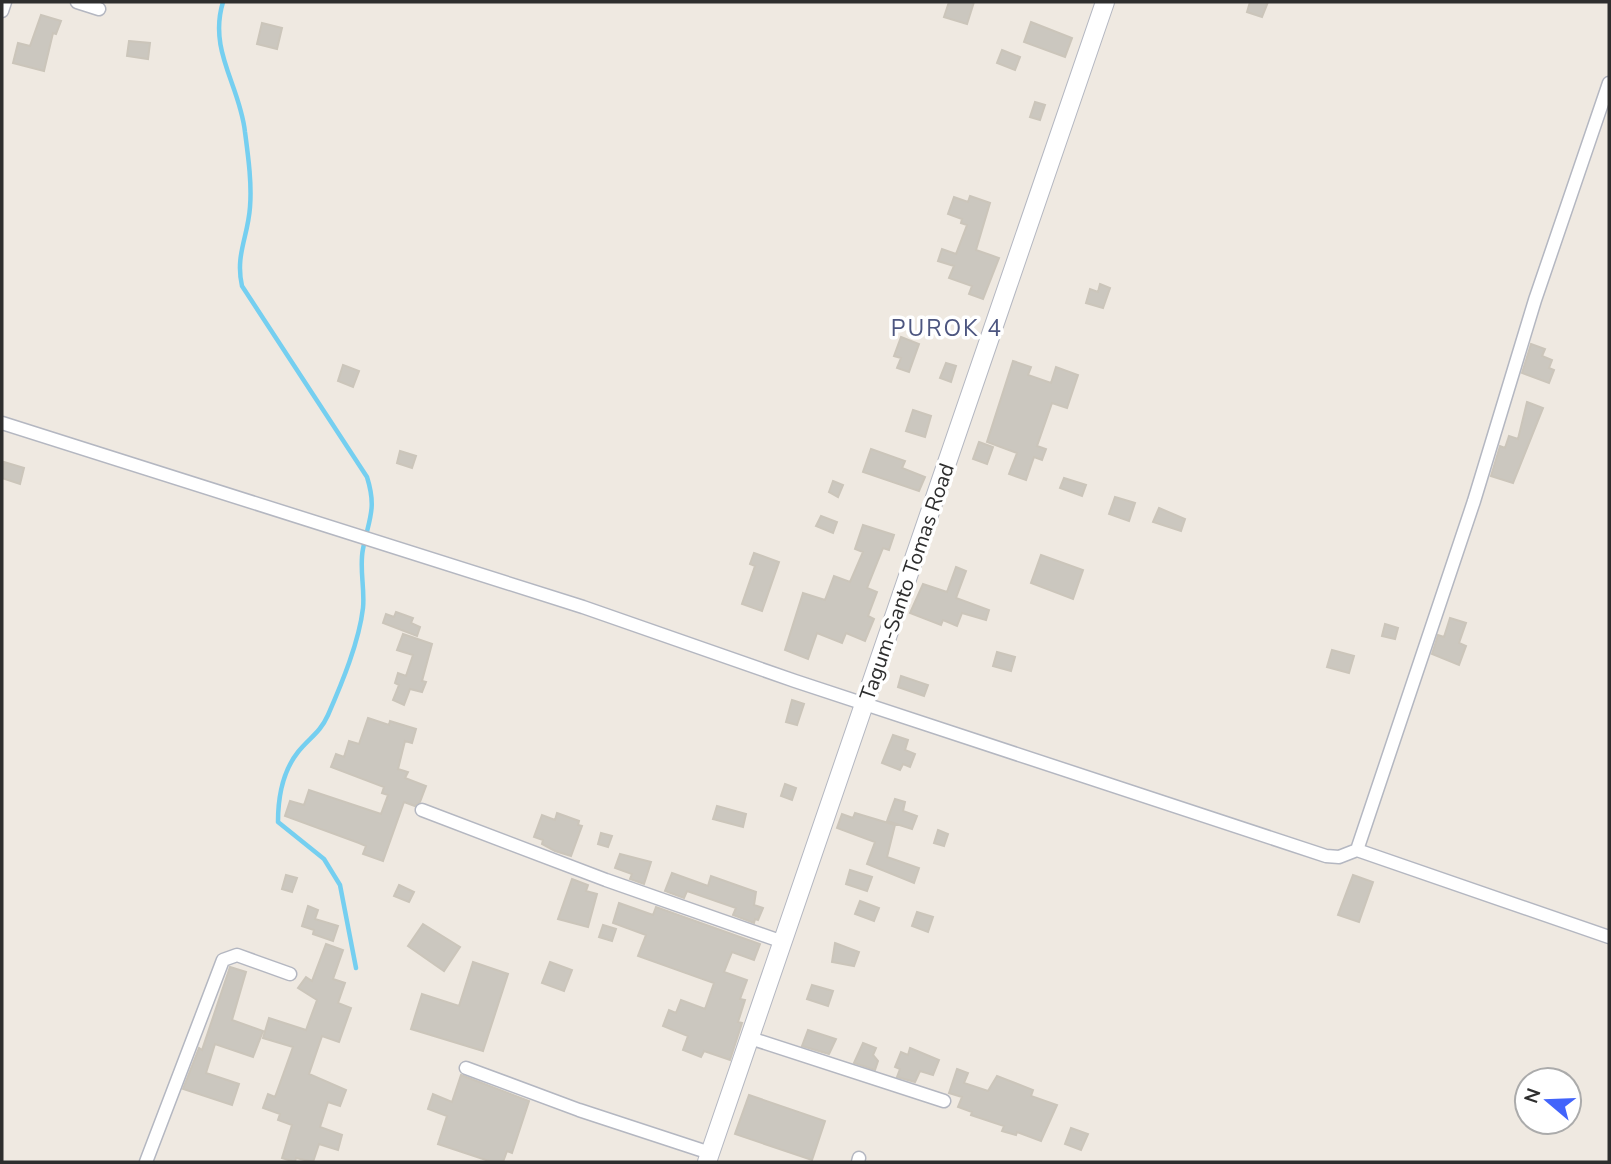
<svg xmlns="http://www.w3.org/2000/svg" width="1611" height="1164" font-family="'Nunito Sans',sans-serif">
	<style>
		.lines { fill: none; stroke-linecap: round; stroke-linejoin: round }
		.stream { stroke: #75cff0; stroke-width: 4.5 }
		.building { fill: #cbc7bf; stroke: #cbc5ba; stroke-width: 2 }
		.minor-casing { stroke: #b4b7c1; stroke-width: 15 }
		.secondary-casing { stroke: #b4b7c1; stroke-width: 20 }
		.minor { stroke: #fff; stroke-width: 12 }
		.secondary { stroke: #fff; stroke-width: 18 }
		.labels { text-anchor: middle; stroke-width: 7; stroke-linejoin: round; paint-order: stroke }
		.street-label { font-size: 21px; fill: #2e2e2e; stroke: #fff }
		.neighbourhood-label { font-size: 23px; letter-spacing: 2px; fill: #4d5680; stroke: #fff }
	</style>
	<rect width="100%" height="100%" fill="#efe9e1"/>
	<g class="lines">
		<path class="stream" d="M223,2C208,51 240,85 245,132C248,155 252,183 250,207C248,237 235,255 242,286L367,477C377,509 369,518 363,549C359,568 365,588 363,608C359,642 342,683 328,715C320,733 309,738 298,752C283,771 278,798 278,822L324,859L340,885L356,968"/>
	</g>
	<path class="building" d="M949,2H974L967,24L944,17Z
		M1250,2H1268L1262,17L1247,12Z
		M41,15L61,21L56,34L53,33L44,71L13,63L18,43L30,46Z
		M1031,22L1072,38L1065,57L1024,42Z
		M262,23L282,28L277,49L257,44Z
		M129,41L150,43L148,59L127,56Z
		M1002,50L1020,57L1015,70L997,63Z
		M1035,102L1045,105L1040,120L1030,117Z
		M970,196L990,203L976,250L999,258L983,299L969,294L972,286L949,278L954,266L938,261L942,249L956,254L967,225L961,223L962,219L948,214L954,197L968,202Z
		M1100,284L1110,288L1103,308L1086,303L1090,289L1098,292Z
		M901,337L919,344L909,372L897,368L901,358L894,356Z
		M1531,344L1545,349L1542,356L1552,360L1549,368L1554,370L1549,383L1522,373Z
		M1013,361L1031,367L1028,375L1051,383L1056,367L1078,375L1067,408L1052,403L1037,446L1046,449L1042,460L1034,457L1026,480L1009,474L1017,453L987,442Z
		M946,363L956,366L951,382L940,378Z
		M343,365L359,371L353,387L338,381Z
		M1527,402L1543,408L1513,483L1491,476L1500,446L1505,448L1509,436L1518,439Z
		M913,410L931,416L925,437L906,431Z
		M979,442L993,447L987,464L973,459Z
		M871,449L905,461L902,468L925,477L919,491L863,472Z
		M400,451L416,456L412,468L397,463Z
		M4,462L24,468L20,484L2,478Z
		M1064,478L1086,485L1082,496L1060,488Z
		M833,481L843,485L838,497L829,492Z
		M1115,497L1135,503L1129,521L1109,514Z
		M1159,508L1185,519L1181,531L1153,522Z
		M821,516L837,522L833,533L816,526Z
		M863,525L894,535L889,550L883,548L867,588L877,592L868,616L874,619L865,641L846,633L842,643L817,633L808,659L785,650L803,593L825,600L834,576L850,582L863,552L855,549Z
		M754,553L779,562L762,611L742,604L755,566L750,564Z
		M1041,555L1083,570L1073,599L1031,583Z
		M956,567L966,571L956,598L989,610L986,620L962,613L957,626L943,620L941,625L910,613L923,584L947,592Z
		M396,612L413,618L411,623L420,627L417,636L383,623L386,614L394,617Z
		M1450,618L1466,623L1459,643L1466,646L1459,665L1432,654L1438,635L1444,637Z
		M1385,624L1398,628L1395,639L1382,636Z
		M403,634L432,644L422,681L426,682L422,692L410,689L404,705L393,700L399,685L395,683L398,673L406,676L413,655L397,650Z
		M1332,650L1354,656L1349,673L1327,667Z
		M997,652L1015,657L1011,671L993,666Z
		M901,676L928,685L924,696L898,687Z
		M792,700L804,704L797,725L786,722Z
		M368,718L389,725L390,721L416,729L412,743L405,741L398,769L408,772L405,778L426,786L420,802L415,806L404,802L383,861L363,854L366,846L359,843L285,816L290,801L304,805L309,790L381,814L388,795L382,793L384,787L331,767L336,754L344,757L349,741L359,744Z
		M893,735L908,740L905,750L915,754L910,767L903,764L900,770L882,763Z
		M785,784L796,788L792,800L781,796Z
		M895,799L905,802L903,811L917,816L912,829L887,821Z
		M717,806L746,814L743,827L713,819Z
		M557,813L579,821L578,825L582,826L571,856L555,851L542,844L543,840L534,837L542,815L555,820Z
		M855,813L895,825L887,857L919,868L914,883L867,864L875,842L837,828L842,814L853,818Z
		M938,830L948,834L944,846L934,843Z
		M601,833L612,836L608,847L598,844Z
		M620,854L651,862L644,884L630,879L632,874L615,868Z
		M850,870L872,877L867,891L846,884Z
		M672,873L708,886L711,876L756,892L754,905L763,908L758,920L755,919L754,923L733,915L736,908L687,891L684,898L665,891Z
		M286,875L297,878L292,892L282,889Z
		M1353,875L1373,882L1359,922L1338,915Z
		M572,879L588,885L586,891L597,894L588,927L558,919Z
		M399,885L414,892L409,902L394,896Z
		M860,901L879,908L874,921L855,914Z
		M619,903L653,915L656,907L760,944L754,960L732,952L724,972L747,980L740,999L745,1000L738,1022L742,1023L730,1060L704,1051L701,1057L683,1050L688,1036L663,1026L669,1010L676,1013L681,1000L705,1009L714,983L638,956L646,935L613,923Z
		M308,906L318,910L315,919L338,926L333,941L313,934L314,930L302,926Z
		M917,912L933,917L928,932L912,926Z
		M423,924L460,947L444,971L408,946Z
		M603,925L616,929L612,941L599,937Z
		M835,943L859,952L854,966L832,962Z
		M326,944L343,950L333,979L345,983L338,1003L351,1008L339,1042L322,1036L309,1074L346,1090L340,1106L328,1102L320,1127L342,1135L338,1150L319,1144L313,1162L296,1158L295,1162L282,1158L292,1125L278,1120L280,1114L263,1108L268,1094L275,1097L293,1047L263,1038L269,1018L306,1030L317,1000L298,988L306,977L312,981Z
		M473,962L508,974L483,1051L411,1029L422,994L459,1006Z
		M550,962L572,970L564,991L542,983Z
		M230,967L246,972L232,1020L263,1031L253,1057L215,1044L206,1073L239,1084L232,1105L183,1089L199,1048L202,1050Z
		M812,985L833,991L828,1006L807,999Z
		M808,1030L836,1039L829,1054L802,1046Z
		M863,1043L876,1048L873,1055L878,1061L875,1070L854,1063Z
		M910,1048L939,1060L933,1075L920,1071L915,1082L897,1077L900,1069L895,1067L901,1052L908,1055Z
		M957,1069L968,1073L964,1083L988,1091L997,1076L1033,1090L1031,1096L1057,1105L1041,1141L1017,1132L1016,1135L1002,1131L1004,1126L971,1115L972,1112L958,1107L962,1097L949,1093Z
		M461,1075L529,1101L512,1153L507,1151L503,1162H492L438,1144L447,1116L428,1109L433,1094L452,1102Z
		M749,1095L825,1121L812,1160L735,1134Z
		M1071,1128L1088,1134L1081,1150L1065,1144Z"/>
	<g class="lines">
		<g class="minor-casing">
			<path id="minor" d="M77,2L99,9
				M2,11L5,2
				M2,423L583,607L795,681L1326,856L1339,857L1357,850L1609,937
				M422,810L606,880L783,942
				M1357,850L1474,501L1535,300L1609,83
				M750,1038L944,1101
				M466,1068L579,1110L710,1153
				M146,1162L223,960L237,955L290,974
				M858,1162L859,1158"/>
		</g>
		<g class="secondary-casing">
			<path id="secondary" d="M707,1162L1105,2"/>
		</g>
		<use href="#minor" class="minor"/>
		<use href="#secondary" class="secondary"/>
	</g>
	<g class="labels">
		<g class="street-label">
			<text transform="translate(907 582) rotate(-71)" y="7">Tagum-Santo Tomas Road</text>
		</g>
		<g class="neighbourhood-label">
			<text x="947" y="336">PUROK 4</text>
		</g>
	</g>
	<rect width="1611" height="1164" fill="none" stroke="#2e2e2e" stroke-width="7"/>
	<g transform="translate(1548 1101) rotate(289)"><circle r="33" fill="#ffffff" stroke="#ababab" stroke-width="2"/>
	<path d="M0-5L12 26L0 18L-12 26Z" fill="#4264fb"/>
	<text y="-10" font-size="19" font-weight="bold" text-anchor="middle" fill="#2e2e2e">N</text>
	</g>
</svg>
